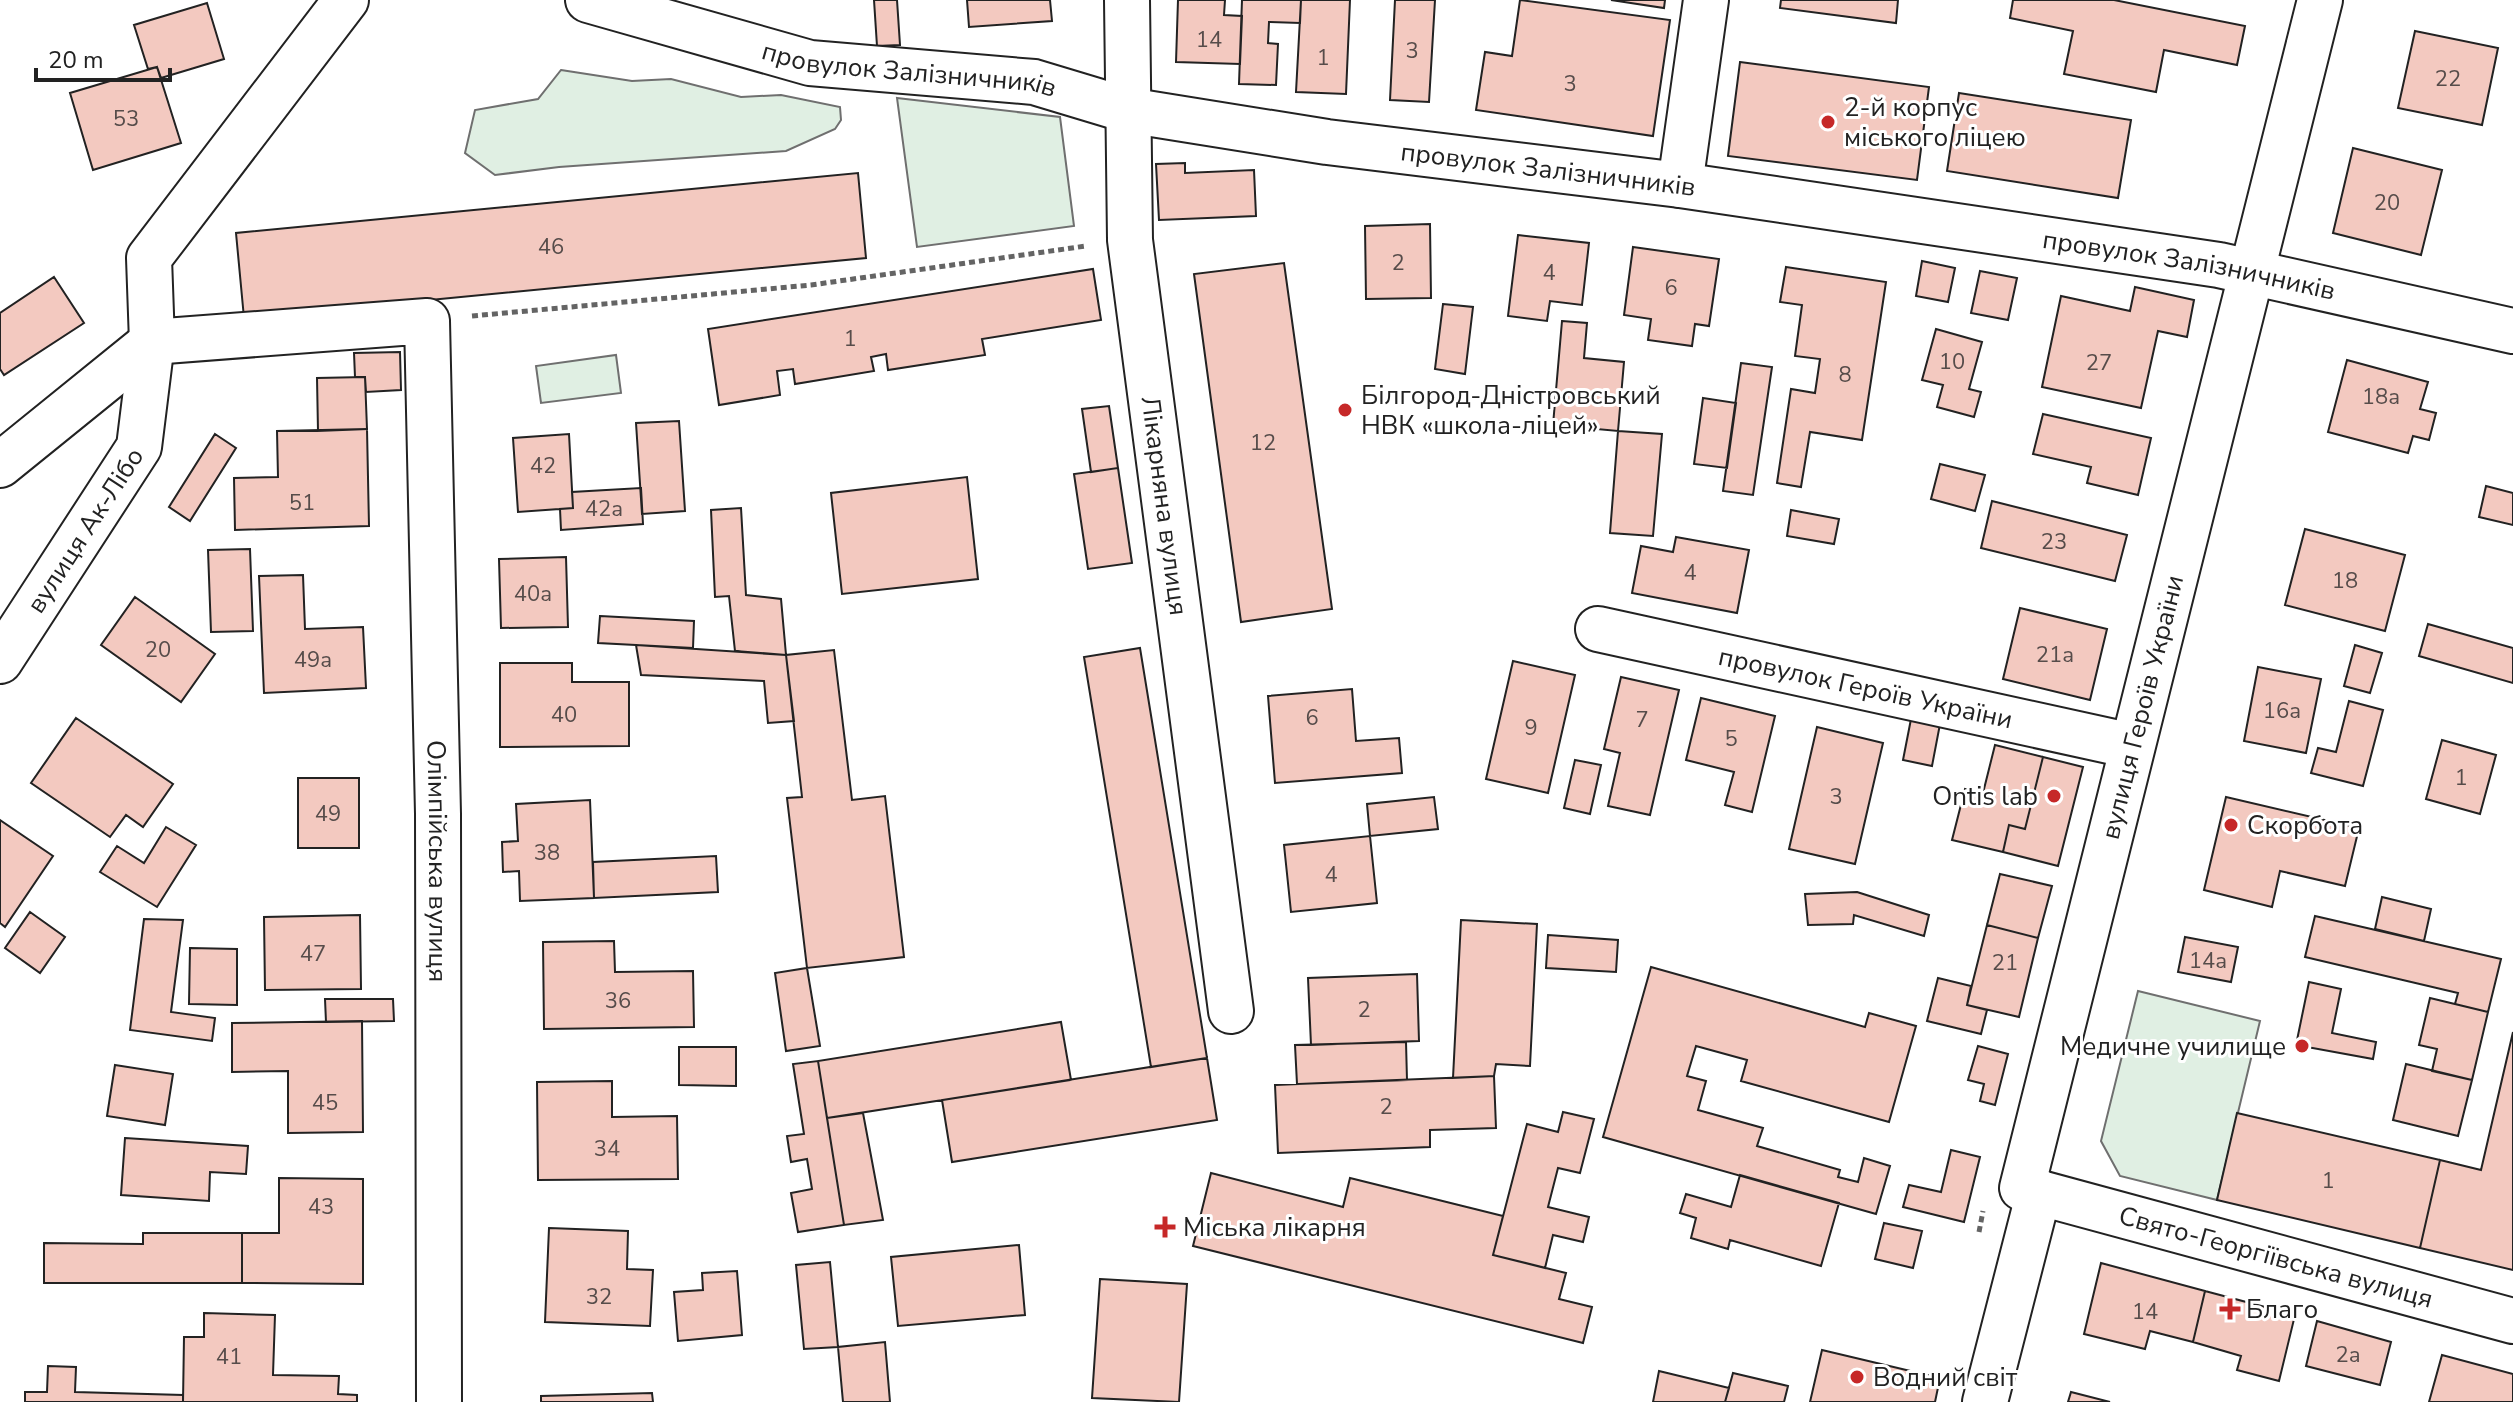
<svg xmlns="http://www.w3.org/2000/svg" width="2513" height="1402" font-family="'Nunito Sans',sans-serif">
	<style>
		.green { fill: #e0efe3; stroke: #6f6f6f; stroke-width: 2 }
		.building { fill: #f3c9c0; stroke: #222; stroke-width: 2 }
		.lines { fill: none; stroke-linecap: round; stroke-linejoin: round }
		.minor-casing { stroke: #222; stroke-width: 48 }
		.path { stroke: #646464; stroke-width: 5; stroke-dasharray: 6 4; stroke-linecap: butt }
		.minor { stroke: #fff; stroke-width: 44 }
		.poi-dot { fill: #c62828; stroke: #fff; stroke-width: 3 }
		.labels { text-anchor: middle; stroke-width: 6; stroke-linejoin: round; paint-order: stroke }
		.number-label { font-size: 22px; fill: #564c4a }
		.street-label { font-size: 26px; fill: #222; stroke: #fff }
		.poi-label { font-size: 26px; fill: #222; stroke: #fff; text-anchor: start }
	</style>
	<rect width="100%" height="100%" fill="#fff"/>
	<path class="green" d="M561,70L632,81L671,79L741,97L781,95L840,107L841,120L835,129L786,151L559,167L495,175L465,153L475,110L538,99Z
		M897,98L1060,117L1074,226L917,247Z
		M616,355L621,393L541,403L536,366Z
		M2138,991L2260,1021L2217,1200L2120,1176L2101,1141Z"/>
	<path class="building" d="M874,0H897L900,45L877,46Z
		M967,0H1050L1052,21L969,27Z
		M1178,0H1225L1224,15L1242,16L1240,64L1176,62Z
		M1242,0H1301L1300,23L1269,22L1268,43L1278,44L1276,85L1239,84Z
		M1301,0H1350L1346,94L1296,92Z
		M1395,0H1435L1429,102L1390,100Z
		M1520,0L1670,20L1653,136L1476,110L1485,52L1512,56Z
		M1611,0H1665L1664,8Z
		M1781,0H1898L1896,23L1780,8Z
		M2013,0H2114L2245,26L2237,65L2164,50L2156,92L2064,74L2073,31L2010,18Z
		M207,3L224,59L161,78L157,67L148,69L134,25Z
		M2415,31L2498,48L2482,125L2398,108Z
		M1740,62L1929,87L1917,180L1728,156Z
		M157,67L181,143L93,170L70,93Z
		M1959,93L2131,120L2118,198L1947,171Z
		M2353,148L2442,170L2421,255L2333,233Z
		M1185,163V173L1254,170L1256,216L1159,220L1156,164Z
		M858,173L866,258L244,318L236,233Z
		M1430,224L1431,298L1366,299L1365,226Z
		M1518,235L1589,243L1582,305L1550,301L1547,321L1508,316Z
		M1633,247L1719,259L1709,326L1695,324L1692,346L1648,340L1651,319L1624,315Z
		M1922,261L1955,268L1948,302L1916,296Z
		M1284,263L1332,609L1241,622L1194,274Z
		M1786,267L1886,282L1862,440L1810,432L1801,487L1777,483L1791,389L1815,393L1820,359L1795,356L1802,305L1780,302Z
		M1093,269L1101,320L982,339L985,355L888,370L886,354L871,357L874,371L795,384L793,369L777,371L780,395L719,405L708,329Z
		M1980,271L2017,278L2008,320L1971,313Z
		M54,277L84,323L4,375L0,369V313Z
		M2135,287L2194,300L2187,337L2158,331L2141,408L2042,387L2061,296L2130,311Z
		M1443,304L1473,307L1465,374L1435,369Z
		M1562,321L1587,323L1584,358L1624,362L1618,431L1553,425Z
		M1936,329L1982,342L1969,389L1981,392L1974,417L1937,407L1943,385L1922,380Z
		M400,352L401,390L366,392L365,377H355L354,353Z
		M2347,360L2428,382L2420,409L2436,413L2429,440L2413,436L2408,453L2328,432Z
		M1741,363L1772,367L1753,495L1723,491Z
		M365,377L367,429L318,431L317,378Z
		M1703,398L1736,403L1727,468L1694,464Z
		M1109,406L1118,468L1091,472L1082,409Z
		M2043,414L2151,438L2138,495L2087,483L2091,467L2033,454Z
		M679,421L685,511L642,514L636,423Z
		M367,429L369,526L235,530L234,478L278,477L277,431Z
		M1618,431L1662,434L1653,536L1610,533Z
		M215,434L236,448L190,521L169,507Z
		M569,434L573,508L518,512L513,438Z
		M1940,464L1985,475L1975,511L1931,499Z
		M1118,468L1132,563L1088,569L1074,474Z
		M967,477L978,579L842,594L831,493Z
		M2486,486L2513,493V525L2479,517Z
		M641,488L643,524L561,530L560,509L573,508L572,492Z
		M1992,501L2127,535L2115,581L1981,548Z
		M741,508L746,595L781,599L786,655L735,651L729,596L715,597L711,510Z
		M1791,510L1839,519L1834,544L1787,536Z
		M2305,529L2405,555L2385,631L2285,605Z
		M1676,537L1749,550L1737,613L1632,593L1641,546L1673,552Z
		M250,549L253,631L211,632L208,550Z
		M566,557L568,627L501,628L499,559Z
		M303,575L305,629L363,627L366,688L264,693L259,576Z
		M135,597L215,654L181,702L101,645Z
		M2020,608L2107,629L2090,700L2003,679Z
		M600,616L694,621L693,648L598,643Z
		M2428,624L2513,648V683L2419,656Z
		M636,645L786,655L794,721L768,723L764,681L641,675Z
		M2355,645L2382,653L2370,693L2344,686Z
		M1140,648L1207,1058L1151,1067L1084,657Z
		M834,650L852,800L885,796L904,957L807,968L787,798L802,797L786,655Z
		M1513,661L1575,675L1548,793L1486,779Z
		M500,663H572V682H629V746L500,747Z
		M2258,667L2321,679L2306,753L2244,741Z
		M1621,677L1679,690L1650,815L1608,806L1620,753L1604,749Z
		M1352,689L1356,741L1399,738L1402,773L1275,783L1268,696Z
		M1701,698L1775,716L1752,812L1725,805L1734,772L1686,760Z
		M2349,701L2383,710L2363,786L2311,773L2318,748L2336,752Z
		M76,718L173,784L143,827L126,815L110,837L31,783Z
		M1911,719L1940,724L1932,766L1903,760Z
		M1817,727L1883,743L1855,864L1789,849Z
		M2442,740L2496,755L2480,814L2426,799Z
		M1995,745L2043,757L2025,829L2009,825L2003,852L1952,840L1965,789L1983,793Z
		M2043,757L2083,767L2058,866L2003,852L2009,825L2025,829Z
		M1575,760L1601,765L1590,814L1564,808Z
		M298,778H359V848H298Z
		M1434,797L1438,829L1370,836L1367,804Z
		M2226,797L2359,828L2345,886L2280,871L2272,907L2204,890Z
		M590,800L594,898L520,901L519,871L503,872L502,842L518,841L516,804Z
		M0,820L53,856L5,927L0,923Z
		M166,827L196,845L157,907L100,872L117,846L144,863Z
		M1370,836L1377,903L1291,912L1284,845Z
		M716,856L718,892L594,898L593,862Z
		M2000,874L2052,886L2038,938L1987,925Z
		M1857,892L1929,915L1924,936L1854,915L1853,924L1808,925L1805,894Z
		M2382,897L2431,909L2424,941L2375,929Z
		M30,912L65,937L40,973L5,948Z
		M360,915L361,989L265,990L264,917Z
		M2315,916L2501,959L2488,1012L2455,1004L2458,993L2305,957Z
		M144,919L183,920L171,1012L215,1018L212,1041L130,1030Z
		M1461,920L1537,924L1530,1066L1496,1064L1494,1076L1453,1078Z
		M1987,925L2038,938L2019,1017L1967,1005Z
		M1548,935L1618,940L1616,972L1546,968Z
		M2185,937L2238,947L2231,982L2178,972Z
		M614,941L615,972L693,971L694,1027L544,1029L543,942Z
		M190,948L237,949V1005L189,1004Z
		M1651,967L1865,1027L1869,1013L1916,1026L1889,1122L1741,1081L1747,1060L1696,1046L1687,1076L1706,1081L1698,1110L1763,1128L1757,1146L1840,1170L1838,1177L1858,1182L1864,1158L1890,1166L1876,1214L1603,1137Z
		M807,968L820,1046L786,1051L775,973Z
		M1417,974L1419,1041L1311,1045L1308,978Z
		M1938,978L1971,986L1967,1005L1987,1010L1981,1034L1927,1021Z
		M2309,982L2341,989L2332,1033L2376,1042L2373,1059L2296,1045Z
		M2430,998L2488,1012L2472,1080L2432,1071L2437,1049L2419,1045Z
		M325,999H393L394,1021L326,1022Z
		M362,1021L363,1132L288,1133V1071L232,1072V1023Z
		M1061,1022L1071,1080L827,1118L818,1061Z
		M2513,1032V1270L2420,1248L2440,1160L2481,1170Z
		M1406,1042L1407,1080L1297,1084L1295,1045Z
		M1978,1046L2008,1054L1995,1105L1980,1101L1984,1084L1968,1080Z
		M679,1047H736V1086L679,1085Z
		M1207,1058L1217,1120L952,1162L942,1100Z
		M818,1061L844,1225L798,1232L791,1193L812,1189L807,1159L791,1162L787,1136L804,1134L793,1064Z
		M2406,1064L2472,1080L2458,1136L2393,1120Z
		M115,1065L173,1074L165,1125L107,1116Z
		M1494,1076L1496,1128L1430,1130V1147L1278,1153L1275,1085Z
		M612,1081V1117L677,1116L678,1179L538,1180L537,1082Z
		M1563,1112L1594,1119L1580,1173L1558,1168L1548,1207L1589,1217L1583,1242L1553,1235L1545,1268L1493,1255L1527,1124L1558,1132Z
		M863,1113L883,1220L844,1225L827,1118Z
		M2237,1113L2440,1160L2420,1248L2217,1200Z
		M125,1138L248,1146L246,1174L210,1172L209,1201L121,1195Z
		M1951,1150L1980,1157L1964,1222L1903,1207L1909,1185L1941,1192Z
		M1211,1173L1343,1207L1350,1178L1503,1216L1493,1255L1566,1273L1559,1299L1592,1307L1583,1343L1193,1246Z
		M1740,1175L1839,1203L1821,1266L1730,1240L1728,1249L1691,1238L1696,1218L1680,1213L1686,1194L1731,1207Z
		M279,1178L363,1179V1284L242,1283V1233H279Z
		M1884,1223L1922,1231L1913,1268L1875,1259Z
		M549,1228L628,1231L627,1269L653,1270L650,1326L545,1322Z
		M143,1233H242V1283H44V1243L143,1244Z
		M1019,1245L1025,1315L898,1326L891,1257Z
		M830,1262L838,1347L804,1349L796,1265Z
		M2101,1263L2205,1291L2193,1342L2150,1331L2145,1349L2084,1334Z
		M737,1271L742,1335L678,1341L674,1292L703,1290L702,1273Z
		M1100,1279L1187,1284L1179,1402L1092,1398Z
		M2205,1291L2295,1315L2279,1381L2237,1370L2241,1356L2193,1342Z
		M204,1313L275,1315L273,1375L339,1376L338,1394L357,1395V1402H183L184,1337H204Z
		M2317,1321L2391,1342L2380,1385L2306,1366Z
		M885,1342L890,1402H843L838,1347Z
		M1822,1350L1940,1378L1935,1402H1810Z
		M2442,1355L2513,1374V1402H2429Z
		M48,1366L76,1367L75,1392L183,1395V1402H25V1392H47Z
		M1659,1371L1729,1388L1725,1402H1653Z
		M1733,1373L1788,1386L1784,1402H1725Z
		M2071,1392L2110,1402H2068Z
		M652,1393L653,1402H541V1396Z"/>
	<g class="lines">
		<g class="minor-casing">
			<g id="minor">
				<path id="s1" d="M588,0L810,63L1034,82L1127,110L1327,142L1680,185L2219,265L2513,331"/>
				<path id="s2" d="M1127,0L1130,240L1231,1011"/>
				<path id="s3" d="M2320,0L2022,1188L2513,1321"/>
				<path d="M1680,185L1706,0"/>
				<path id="s4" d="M152,342L427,321L438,814L439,1402"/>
				<path d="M0,465L152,342"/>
				<path id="s5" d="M1598,629L2132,746"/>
				<path id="s6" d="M0,661L139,447L152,342L149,258L346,0"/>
				<path d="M1985,1402L2039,1192"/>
			</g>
		</g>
		<path class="path" d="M472,316L811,285L1086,246
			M1979,1232L1983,1211"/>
		<use href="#minor" class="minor"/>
	</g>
	<g class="poi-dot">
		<circle cx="1828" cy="122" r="8"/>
		<circle cx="1345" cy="410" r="8"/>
		<circle cx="2054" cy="796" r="8"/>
		<circle cx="2231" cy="825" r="8"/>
		<circle cx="2302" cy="1046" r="8"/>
		<path d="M1161 1215h8v8h8v8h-8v8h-8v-8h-8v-8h8z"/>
		<path d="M2226 1297h8v8h8v8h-8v8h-8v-8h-8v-8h8z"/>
		<circle cx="1857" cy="1377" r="8"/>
	</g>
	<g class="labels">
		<g class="number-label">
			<text x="1209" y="47">14</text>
			<text x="1412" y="58">3</text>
			<text x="1323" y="65">1</text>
			<text x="2448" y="86">22</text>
			<text x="1570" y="91">3</text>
			<text x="126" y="126">53</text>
			<text x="2387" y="210">20</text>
			<text x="551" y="254">46</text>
			<text x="1398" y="270">2</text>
			<text x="1549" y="280">4</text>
			<text x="1671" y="295">6</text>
			<text x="850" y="346">1</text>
			<text x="1952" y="369">10</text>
			<text x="2099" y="370">27</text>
			<text x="1845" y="382">8</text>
			<text x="2381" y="404">18а</text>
			<text x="1263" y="450">12</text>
			<text x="543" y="473">42</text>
			<text x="302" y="510">51</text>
			<text x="604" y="516">42а</text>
			<text x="2054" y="549">23</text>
			<text x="1690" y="580">4</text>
			<text x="2345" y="588">18</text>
			<text x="533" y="601">40а</text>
			<text x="158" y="657">20</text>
			<text x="2055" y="662">21а</text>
			<text x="313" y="667">49а</text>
			<text x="2282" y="718">16а</text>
			<text x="564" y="722">40</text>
			<text x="1312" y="725">6</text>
			<text x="1642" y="727">7</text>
			<text x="1531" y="735">9</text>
			<text x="1731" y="746">5</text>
			<text x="2461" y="785">1</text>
			<text x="1836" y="804">3</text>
			<text x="328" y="821">49</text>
			<text x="547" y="860">38</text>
			<text x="1331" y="882">4</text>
			<text x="313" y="961">47</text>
			<text x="2208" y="968">14а</text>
			<text x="2005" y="970">21</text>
			<text x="618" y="1008">36</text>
			<text x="1364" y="1017">2</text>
			<text x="325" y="1110">45</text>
			<text x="1386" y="1114">2</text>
			<text x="607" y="1156">34</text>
			<text x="2328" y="1188">1</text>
			<text x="321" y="1214">43</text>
			<text x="599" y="1304">32</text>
			<text x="2145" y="1319">14</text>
			<text x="2348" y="1362">2а</text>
			<text x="229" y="1364">41</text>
		</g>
		<g class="street-label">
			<text dy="9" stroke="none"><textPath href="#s1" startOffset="330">провулок Залізничників</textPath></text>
			<text dy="9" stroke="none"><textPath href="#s1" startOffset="978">провулок Залізничників</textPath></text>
			<text dy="9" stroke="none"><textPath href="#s1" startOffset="1626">провулок Залізничників</textPath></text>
			<text dy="9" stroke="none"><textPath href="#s2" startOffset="508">Лікарняна вулиця</textPath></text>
			<text dy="9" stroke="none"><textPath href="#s6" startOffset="156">вулиця Ак-Лібо</textPath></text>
			<text dy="9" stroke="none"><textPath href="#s5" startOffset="274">провулок Героїв України</textPath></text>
			<text transform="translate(2142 707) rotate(-76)" y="9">вулиця Героїв України</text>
			<text dy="9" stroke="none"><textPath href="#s4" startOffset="816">Олімпійська вулиця</textPath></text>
			<text dy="9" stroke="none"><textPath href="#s3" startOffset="1488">Свято-Георгіївська вулиця</textPath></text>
		</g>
		<g class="poi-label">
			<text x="1844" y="116">2-й корпус<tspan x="1844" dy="30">міського ліцею</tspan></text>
			<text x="1361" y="404">Білгород-Дністровський<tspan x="1361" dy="30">НВК «школа-ліцей»</tspan></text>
			<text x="2038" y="805" text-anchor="end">Ontis lab</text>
			<text x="2247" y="834">Скорбота</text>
			<text x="2286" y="1055" text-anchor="end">Медичне училище</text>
			<text x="1183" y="1236">Міська лікарня</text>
			<text x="2246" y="1318">Благо</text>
			<text x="1873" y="1386">Водний світ</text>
		</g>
	</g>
	<path d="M36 68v12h134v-12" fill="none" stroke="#222222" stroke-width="4"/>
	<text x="48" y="68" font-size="24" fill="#222222" stroke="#ffffff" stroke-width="6" paint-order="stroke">20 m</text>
</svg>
